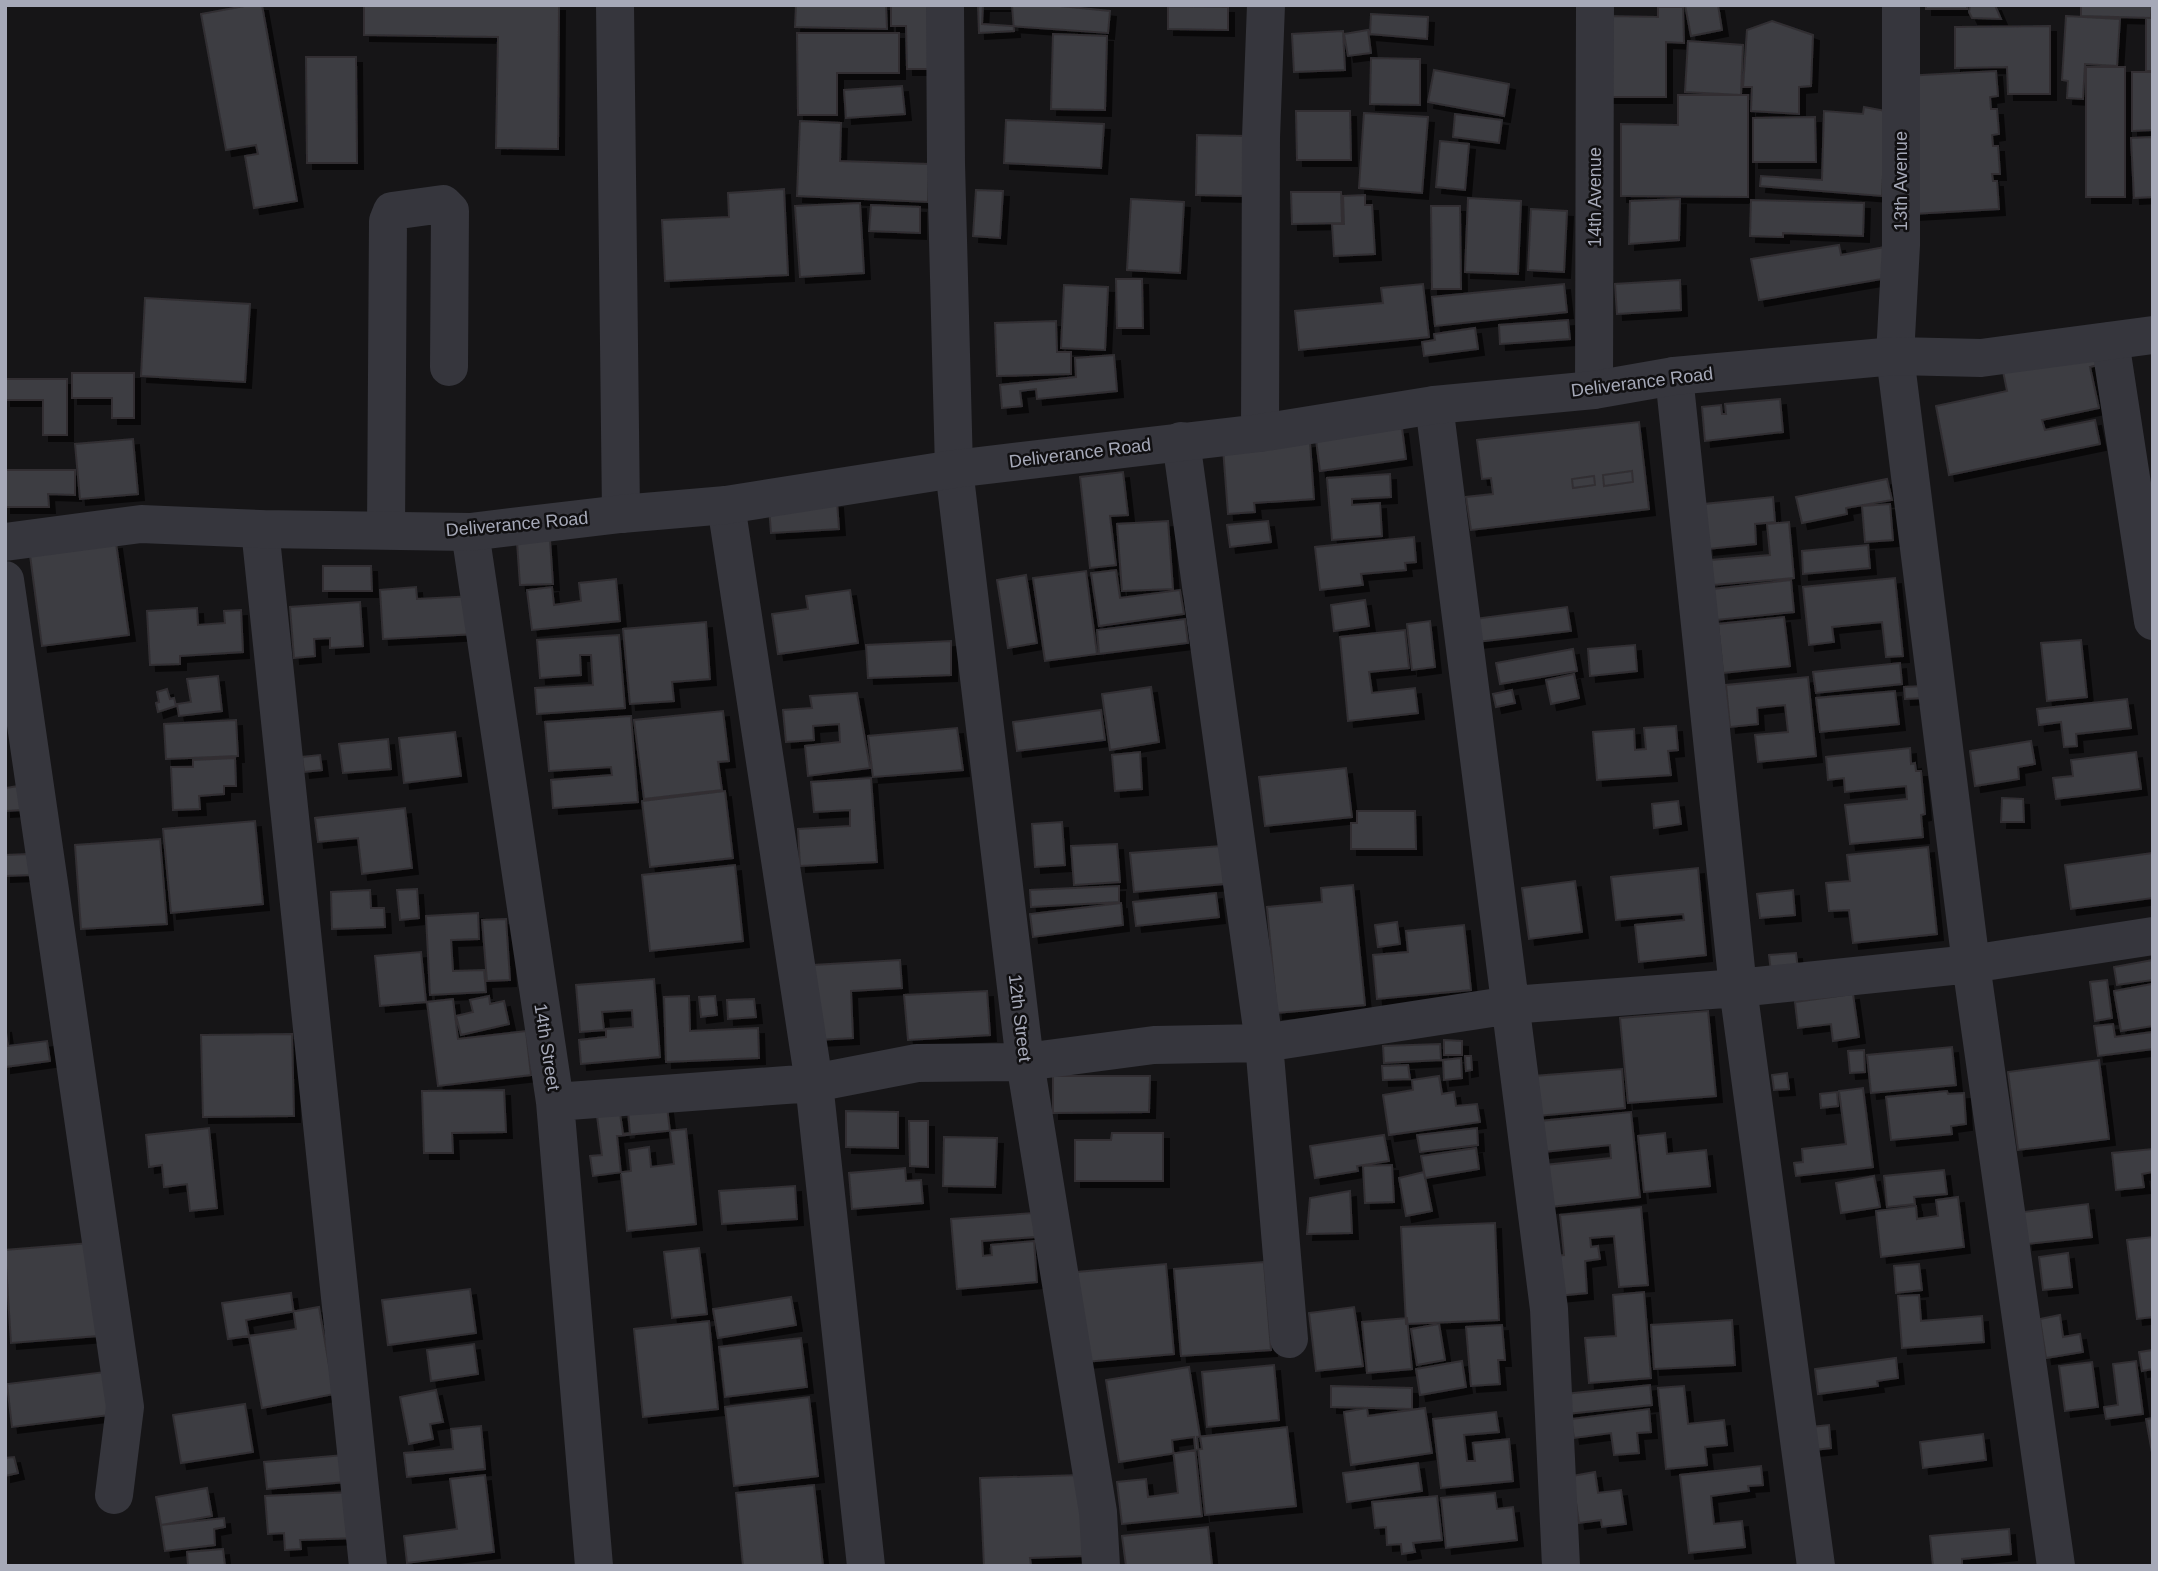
<svg xmlns="http://www.w3.org/2000/svg" width="2158" height="1571" font-family="Arial,sans-serif">
	<style>
		.building { fill: #3d3d42; stroke: #302f33; stroke-width: 2; fill-rule: evenodd; filter: url(#shadow) }
		.lines { fill: none; stroke-linecap: round; stroke-linejoin: round }
		.minor { stroke: #36363d; stroke-width: 38 }
		.tertiary { stroke: #36363d; stroke-width: 38 }
		.labels { text-anchor: middle; stroke-width: 5; stroke-linejoin: round; paint-order: stroke }
		.street-label { font-size: 18px; fill: #a6a9b8; stroke: #111012 }
	</style>
	<defs>
		<filter id="shadow"><feDropShadow dx="6" dy="6" stdDeviation="0" flood-color="#0009"/></filter>
	</defs>
	<rect width="100%" height="100%" fill="#161517"/>
	<path class="building" d="M250,5H262L297,201L254,208L245,156L258,154L256,145L226,150L201,14Z
		M364,5H559L558,149L496,148L498,37L364,35Z
		M796,5H886L887,29L795,27Z
		M891,5H929L931,69H907L906,26H891Z
		M978,5H1012L1014,31L979,33Z
		M983,5H1050L1110,11L1108,33L982,24Z
		M1685,5H1718L1722,30L1691,36Z
		M1926,5H1967V9H1926Z
		M1970,5H1995L2001,19L1972,18L1969,12Z
		M2081,5H2152L2151,18L2081,16Z
		M1168,6L1228,7V30L1168,29Z
		M1658,7H1683L1684,43L1666,42V97H1606V16L1658,17Z
		M1371,14L1428,17L1427,39L1370,34Z
		M2066,16L2120,19L2117,66L2085,64L2083,99L2067,98L2068,81L2062,80Z
		M2146,18H2153V71H2146Z
		M1772,21L1813,35L1811,86L1799,87V114L1751,111L1752,87H1743L1747,30Z
		M2050,26V94H2008L2007,67L1955,68V27Z
		M1368,30L1371,53L1348,56L1344,34Z
		M1343,31L1345,70L1294,72L1292,34Z
		M797,33H899V73H837V115H798Z
		M1053,34L1107,36L1105,110L1051,109Z
		M1688,41L1743,45L1741,95L1685,92Z
		M306,57H356L357,163H307Z
		M1371,58L1420,59V105L1370,104Z
		M2086,67H2125V197H2086Z
		M1434,70L1509,84L1504,116L1428,102Z
		M1996,71L1998,96L1990,97L1991,109H1997L1999,134L1992,135L1993,146H1998L2000,174H1992L1993,181H1997L1999,209L1913,214L1904,76Z
		M2132,72H2153V130L2132,131Z
		M902,86L905,114L846,118L844,90Z
		M1678,95H1748V197L1621,196V124L1678,125Z
		M1864,107L1886,111L1882,196L1760,186L1761,176L1822,180L1824,111L1863,114Z
		M1296,111H1350L1351,160H1297Z
		M1364,113L1428,117L1422,193L1359,188Z
		M1455,114L1502,120L1499,143L1453,137Z
		M1815,117L1816,162H1753V118Z
		M1006,120L1104,124L1101,168L1004,163Z
		M800,121L841,123L840,161L929,164L928,202L797,196Z
		M1197,135L1245,136L1244,196L1196,195Z
		M2153,137V197L2134,198L2131,138Z
		M1440,141L1469,144L1465,190L1436,187Z
		M784,189L788,275L665,281L662,220L729,217L728,193Z
		M976,190L1003,191L1000,238L973,236Z
		M1291,192H1341L1342,223L1292,224Z
		M1365,195V205H1372L1375,254L1334,256L1332,224H1344L1343,196Z
		M1468,198L1521,201L1518,274L1465,272Z
		M1131,199L1184,202L1180,273L1127,270Z
		M1680,199L1679,240L1629,244L1630,201Z
		M1751,200L1864,203L1863,236L1783,233V237L1750,236Z
		M860,203L864,273L800,277L795,206Z
		M871,205L920,207V233L869,231Z
		M1431,206H1460L1461,289H1432Z
		M1531,209L1567,211L1564,272L1528,270Z
		M1839,245L1841,255L1885,247L1888,278L1759,300L1751,259Z
		M1116,279H1142L1143,328H1117Z
		M1680,280L1681,310L1617,314L1615,284Z
		M1423,284L1429,337L1299,350L1295,311L1383,303L1381,288Z
		M1564,284L1567,312L1435,326L1432,297Z
		M1064,285L1108,287L1105,350L1061,348Z
		M145,298L250,304L245,382L141,376Z
		M1568,320L1570,339L1500,344L1499,325Z
		M1056,321L1057,352H1071V374L997,376L995,323Z
		M1475,328L1478,349L1424,356L1422,342L1435,340L1434,334Z
		M2095,348L2098,365L2090,367L2099,408L2042,420L2045,430L2095,420L2100,444L1949,475L1936,406L2007,391L2003,371Z
		M1114,355L1117,391L1037,399L1036,389L1020,391L1022,406L1002,408L1000,385L1076,377L1075,358Z
		M72,373H134V418H112V398H72Z
		M5,379H67V435H43V400H5Z
		M1780,399L1783,432L1705,441L1702,407L1721,405L1722,414H1726L1725,404Z
		M1639,422L1649,509L1471,530L1466,497L1493,494L1491,478L1482,479L1477,440ZM1632,471L1633,482L1604,486L1603,475ZM1594,476L1595,485L1573,488L1572,479Z
		M1402,428L1406,459L1320,471L1316,440Z
		M133,439L138,494L80,499L75,444Z
		M1310,442L1314,499L1254,503L1255,512L1228,514L1223,448Z
		M5,470H75V495L48,494L49,507H5Z
		M1632,471L1633,482L1604,486L1603,475Z
		M1123,472L1128,515L1110,516L1116,565L1090,568L1080,477Z
		M1390,474L1391,497L1352,499V505L1380,503L1382,536L1332,540L1327,478Z
		M1594,476L1595,485L1573,488L1572,479Z
		M1887,479L1892,500L1846,508L1847,514L1802,523L1796,497Z
		M1773,497L1775,522L1755,524L1756,544L1708,549L1704,504Z
		M837,502L839,529L771,533L769,507Z
		M1890,504L1893,540L1865,542L1862,506Z
		M1168,521L1173,589L1122,591L1117,524Z
		M1268,521L1271,542L1230,547L1227,525Z
		M1789,522L1794,578L1713,585L1711,560L1770,555L1767,524Z
		M1414,537L1416,562L1405,563L1406,570L1361,574L1363,585L1320,590L1315,547Z
		M550,540L553,584L520,585L517,542Z
		M116,543L129,635L42,646L30,555Z
		M1868,545L1870,568L1803,574L1802,551Z
		M323,566H371L372,591H323Z
		M1116,570L1120,598L1180,590L1184,614L1099,626L1091,573Z
		M1086,571L1097,654L1045,661L1033,578Z
		M1026,575L1037,643L1008,648L997,580Z
		M1895,578L1903,656L1886,657L1882,622L1832,627L1834,642L1809,645L1803,587Z
		M616,579L620,621L532,630L527,590L552,587L554,605L581,601L579,583Z
		M1791,580L1794,612L1716,620L1713,589Z
		M416,587L417,599L474,596L476,634L383,639L380,590Z
		M850,590L858,643L778,654L772,614L808,609L806,596Z
		M1365,600L1369,626L1334,631L1331,605Z
		M360,602L363,646L330,648V638L314,639L315,656L294,658L290,607Z
		M1567,607L1571,631L1477,642L1474,619Z
		M197,608L198,625L225,623L224,611L241,610L243,652L180,656V664L150,665L147,611Z
		M1784,617L1790,666L1723,673L1718,624Z
		M1185,619L1188,643L1099,654L1097,630Z
		M1430,621L1435,667L1412,670L1407,624Z
		M706,622L710,679L672,682L674,701L630,704L623,629Z
		M1405,630L1409,668L1369,672L1372,693L1415,688L1418,713L1348,721L1340,637Z
		M619,635L625,708L537,714L535,688L593,685L591,655H580L581,675L540,678L537,640Z
		M2081,640L2087,697L2047,701L2041,643Z
		M951,641V675L868,678L866,645Z
		M1635,645L1637,671L1590,676L1588,649Z
		M1573,649L1577,671L1500,684L1496,663Z
		M1900,663L1902,684L1816,693L1813,672Z
		M1574,674L1579,698L1551,704L1546,680Z
		M218,676L222,711L179,716L177,704L191,702L187,679Z
		M1808,677L1816,756L1758,762L1755,735L1788,732L1785,705L1757,708L1758,724L1730,727L1726,685Z
		M1923,686V698L1905,699L1904,687Z
		M1151,687L1159,742L1110,750L1102,694Z
		M167,689L170,699L174,698L176,706L158,712L156,703L159,702L157,692Z
		M1512,690L1515,703L1496,707L1493,694Z
		M1895,691L1899,724L1820,732L1816,698Z
		M857,693L870,768L808,776L805,746L840,742L839,724L813,726L814,740L786,742L783,710L812,708L810,696Z
		M2127,699L2131,728L2076,734L2077,746L2064,747L2061,722L2039,725L2037,709Z
		M1101,710L1105,740L1017,751L1013,722Z
		M723,711L729,761L718,762L722,790L644,799L634,720Z
		M631,716L638,802L553,808L551,780L612,775L611,767L549,771L545,722Z
		M236,720L238,756L166,759L164,724Z
		M1676,726L1678,750L1668,751L1671,775L1597,780L1593,732L1634,729L1635,750L1646,749L1644,728Z
		M957,728L963,770L873,777L868,736Z
		M455,732L461,776L404,783L399,738Z
		M388,739L391,769L343,773L339,744Z
		M2031,741L2035,764L2018,767L2019,779L1975,786L1970,751Z
		M1910,748L1911,764L1915,763L1916,771H1921L1925,814L1921,815L1923,837L1850,844L1845,805L1907,799L1906,786L1845,792L1844,778L1828,780L1826,757Z
		M1140,752L1142,789L1115,791L1112,755Z
		M2136,752L2141,789L2056,799L2053,778L2073,776L2071,760Z
		M320,755L322,770L304,772L302,757Z
		M235,758L236,786H224V794L199,796L200,809L173,810L171,767H193V760Z
		M1346,768L1352,817L1265,826L1259,777Z
		M871,778L877,862L800,866L798,829L850,826V810L814,812L811,782Z
		M19,786L22,810L5,811V788Z
		M725,791L733,858L650,867L642,801Z
		M2002,798L2023,799L2024,822H2001Z
		M1678,801L1681,824L1654,828L1652,804Z
		M405,808L412,868L362,874L358,838L318,842L315,818Z
		M1357,811H1415L1416,849H1351V823H1357Z
		M255,821L263,904L171,913L163,829Z
		M1062,822L1065,865L1035,867L1032,824Z
		M160,839L167,924L81,929L75,845Z
		M1117,844L1120,882L1074,885L1071,846Z
		M1221,846L1224,884L1134,892L1130,853Z
		M1928,847L1937,934L1853,943L1849,910L1829,911L1826,883L1850,881L1847,855Z
		M2153,853V898L2071,909L2065,865Z
		M29,854L30,875L5,876V855Z
		M735,865L743,941L650,951L642,875Z
		M1698,868L1706,955L1639,962L1635,925L1684,920L1683,914L1616,920L1611,877Z
		M1575,881L1582,932L1529,939L1522,888Z
		M1353,885L1365,1005L1277,1013L1267,907L1322,902L1321,888Z
		M1119,886V902L1031,907L1030,890Z
		M417,889L419,918L400,920L397,890Z
		M370,890L371,908H384L385,927L332,929L331,892Z
		M1793,890L1795,915L1760,918L1757,894Z
		M1216,893L1219,917L1136,926L1133,902Z
		M1121,903L1123,925L1033,937L1030,914Z
		M478,913L479,939L451,940L453,971L484,970L486,992L430,995L426,916Z
		M506,919L510,980L487,981L482,920Z
		M1397,922L1400,944L1378,947L1375,925Z
		M1464,925L1471,990L1377,999L1373,955L1408,952L1406,931Z
		M421,952L426,1002L380,1006L375,956Z
		M1796,953L1798,969L1771,972L1769,955Z
		M900,960L902,988L851,991L853,1038L817,1040L813,965Z
		M2153,960V980L2117,985L2114,967Z
		M654,979L660,1057L581,1064L579,1040L606,1037V1029L633,1027L632,1010L602,1012L604,1030L580,1032L576,985Z
		M2107,980L2112,1018L2095,1021L2090,982Z
		M2152,984L2153,1026L2121,1031L2114,991Z
		M987,991L990,1035L908,1040L904,995Z
		M1853,994L1859,1037L1833,1041L1831,1024L1798,1028L1795,1002Z
		M489,996L490,1004L504,1001L509,1024L461,1035L456,1016L473,1012L470,1000Z
		M689,996L690,1031L758,1028L759,1058L666,1062L664,997Z
		M715,996L717,1015L701,1017L699,997Z
		M453,999L458,1039L526,1031L531,1075L438,1086L427,1002Z
		M754,999L756,1017L728,1019L727,1000Z
		M1708,1011L1716,1096L1628,1103L1620,1018Z
		M2113,1024L2115,1037L2153,1032V1049L2098,1056L2094,1026Z
		M5,1026L8,1046L47,1041L50,1061L5,1067Z
		M292,1034L294,1116L203,1117L201,1035Z
		M1444,1040L1462,1041V1055H1444Z
		M1440,1044L1441,1060L1384,1063L1383,1046Z
		M1952,1047L1956,1085L1871,1093L1867,1055Z
		M1864,1050L1865,1072L1850,1073L1848,1051Z
		M1465,1056H1471L1472,1070L1466,1071Z
		M1461,1058L1462,1078L1444,1080L1443,1060Z
		M2099,1060L2109,1139L2018,1150L2008,1072Z
		M1408,1065L1410,1079L1383,1080L1382,1066Z
		M1622,1069L1625,1108L1537,1116L1534,1076Z
		M1787,1073L1789,1089L1774,1090L1772,1075Z
		M1053,1076H1150L1149,1112L1053,1113Z
		M1439,1076L1442,1094L1454,1092L1456,1106L1477,1104L1480,1122L1389,1135L1383,1095L1413,1090L1412,1080Z
		M1863,1088L1873,1167L1796,1176L1794,1163L1803,1162L1802,1149L1846,1144L1839,1091Z
		M504,1090L506,1132L452,1133L453,1153H424L422,1091Z
		M1947,1091L1948,1094L1964,1093L1966,1124L1951,1126L1952,1134L1891,1140L1886,1097Z
		M1837,1092L1838,1106L1821,1108L1820,1094Z
		M667,1107L674,1164L651,1167L649,1147L629,1150L631,1171L593,1176L590,1156L602,1155L597,1116L620,1113L623,1134L630,1133L628,1111Z
		M846,1111L898,1112V1148L846,1147Z
		M1631,1112L1640,1197L1550,1207L1545,1165L1611,1158L1610,1145L1544,1152L1540,1121Z
		M909,1121H928V1167L910,1166Z
		M209,1128L217,1208L190,1211L187,1184L164,1187L162,1165L149,1167L146,1135Z
		M1477,1128L1478,1145L1420,1152L1417,1135Z
		M686,1129L696,1224L627,1231L617,1136Z
		M1112,1133H1163V1181H1075V1140H1111Z
		M1665,1133L1667,1154L1706,1150L1710,1186L1644,1192L1638,1136Z
		M1384,1135L1389,1161L1357,1166L1358,1171L1315,1178L1310,1146Z
		M944,1137L997,1138L995,1187L943,1186Z
		M1476,1148L1479,1169L1425,1178L1421,1156Z
		M2153,1149V1172L2142,1174L2144,1187L2116,1190L2112,1153Z
		M1392,1165L1394,1202L1365,1203L1363,1166Z
		M905,1168L906,1181L921,1180L923,1203L852,1209L849,1173Z
		M1944,1170L1947,1194L1914,1197L1915,1204L1887,1207L1884,1176Z
		M1424,1172L1432,1211L1406,1216L1399,1178Z
		M1874,1176L1880,1207L1841,1213L1836,1183Z
		M795,1186L797,1219L722,1224L719,1191Z
		M1350,1191L1352,1233L1307,1234L1310,1198Z
		M1958,1197L1964,1247L1881,1257L1876,1211L1916,1206L1917,1219L1938,1216L1936,1200Z
		M2088,1204L2092,1237L2027,1244L2023,1212Z
		M1641,1207L1648,1285L1619,1287L1614,1236L1590,1238L1591,1247L1598,1246L1600,1259L1585,1261L1587,1293L1557,1296L1554,1256L1564,1255L1560,1215Z
		M1034,1213L1035,1237L982,1241L983,1256L992,1255L991,1245L1034,1241L1037,1282L957,1289L951,1219Z
		M1495,1223L1499,1320L1406,1324L1401,1227Z
		M2153,1237V1317L2137,1319L2127,1240Z
		M90,1243L98,1336L11,1343L5,1250Z
		M699,1248L707,1314L672,1318L664,1252Z
		M2068,1253L2072,1287L2043,1290L2039,1257Z
		M1264,1262L1271,1350L1181,1356L1174,1269Z
		M1166,1264L1174,1354L1085,1362L1077,1272Z
		M1919,1264L1922,1290L1896,1293L1894,1266Z
		M470,1289L476,1333L388,1345L382,1300Z
		M1644,1292L1651,1378L1589,1383L1585,1338L1616,1336L1613,1295Z
		M291,1293L296,1329L228,1339L222,1303Z
		M1919,1295L1921,1321L1982,1316L1984,1342L1902,1348L1898,1296Z
		M791,1297L796,1325L718,1338L713,1309Z
		M319,1307L334,1394L262,1408L246,1320Z
		M1354,1307L1363,1366L1316,1371L1309,1313Z
		M2060,1315L2063,1337L2080,1334L2083,1352L2046,1358L2040,1319Z
		M1407,1318L1412,1369L1367,1373L1362,1322Z
		M1732,1320L1735,1365L1654,1369L1651,1325Z
		M709,1321L718,1409L643,1417L634,1329Z
		M1439,1324L1445,1360L1417,1365L1411,1329Z
		M1502,1325L1505,1360H1498L1500,1384L1471,1386L1466,1327Z
		M801,1338L807,1387L725,1397L719,1347Z
		M474,1344L478,1374L431,1381L427,1350Z
		M2153,1350V1369L2142,1371L2139,1352Z
		M1896,1358L1898,1378L1877,1381L1878,1386L1818,1394L1815,1369Z
		M1462,1361L1466,1387L1420,1395L1416,1369Z
		M2136,1361L2143,1414L2106,1419L2104,1407L2118,1405L2113,1364Z
		M2092,1362L2098,1407L2065,1411L2059,1366Z
		M1274,1365L1279,1420L1207,1427L1202,1372Z
		M1189,1367L1202,1449L1119,1462L1106,1380Z
		M105,1372L110,1415L12,1427L7,1384Z
		M1650,1385L1652,1405L1567,1414L1565,1394Z
		M1331,1386L1412,1388V1409L1331,1407Z
		M1684,1386L1688,1424L1724,1420L1727,1445L1705,1447L1707,1465L1666,1469L1658,1388Z
		M436,1390L443,1422L430,1424L433,1439L409,1444L400,1397Z
		M809,1397L818,1476L734,1486L725,1407Z
		M245,1404L253,1452L181,1463L173,1415Z
		M1367,1408L1368,1416L1425,1408L1432,1453L1351,1465L1344,1412Z
		M1649,1409L1651,1432L1637,1433L1639,1453L1614,1455L1611,1433L1574,1438L1571,1419Z
		M1496,1412L1499,1432L1464,1435L1467,1461H1475L1473,1443L1509,1439L1513,1481L1441,1488L1433,1419Z
		M2153,1418V1458L2146,1419Z
		M1829,1425L1831,1448L1814,1450L1811,1427Z
		M481,1426L485,1469L407,1477L404,1453L453,1449L451,1429Z
		M1287,1427L1296,1506L1205,1515L1197,1437Z
		M1983,1434L1986,1460L1923,1468L1920,1442Z
		M1194,1437L1202,1516L1122,1524L1117,1482L1146,1479L1148,1497L1178,1493L1172,1440Z
		M344,1455L346,1482L267,1489L264,1462Z
		M14,1457L18,1473L5,1476V1458Z
		M1418,1463L1422,1491L1347,1502L1343,1473Z
		M1761,1466L1763,1485L1748,1486L1749,1491L1711,1496L1714,1524L1742,1521L1745,1547L1689,1553L1680,1475Z
		M1595,1472L1598,1493L1621,1490L1626,1524L1602,1527L1601,1520L1579,1523L1572,1476Z
		M485,1475L494,1552L407,1563L404,1536L457,1529L450,1479Z
		M1081,1475L1083,1556L1030,1558L1031,1566H984L980,1478Z
		M814,1485L823,1566H743L736,1493Z
		M207,1488L212,1516L161,1525L156,1497Z
		M354,1492L356,1538L300,1540L301,1549L285,1550L284,1533L268,1534L265,1496Z
		M1495,1493L1497,1509L1513,1507L1517,1540L1446,1548L1441,1498Z
		M1437,1496L1442,1540L1413,1543L1415,1552L1402,1554L1401,1544L1387,1545L1386,1527L1375,1528L1372,1502Z
		M224,1518L225,1527L214,1529L215,1545L165,1551L161,1525Z
		M1208,1527L1212,1565L1126,1566L1122,1536Z
		M2009,1529L2011,1554L1962,1559V1566H1933L1930,1536Z
		M223,1549L225,1566H188L187,1552Z"/>
	<g class="lines">
		<path class="minor" d="M615,5L621,514
			M945,5L946,163L954,469L1025,1062L1098,1512L1101,1566
			M1901,5V245L1895,356L1971,964L2056,1566
			M2110,341L2153,621
			M1674,376L1738,988L1816,1566
			M1594,390L1595,5
			M1434,405L1549,1309L1561,1566
			M1260,433L1261,137L1266,5
			M1181,441L1264,1043L1289,1339
			M726,505L814,1083L866,1566
			M260,529L368,1566
			M386,530L388,221L392,211L443,204L450,211L449,367
			M470,532L555,1102L594,1566
			M5,580L125,1407L114,1495
			M555,1102L814,1083L917,1063L1025,1062L1154,1045L1264,1043L1511,1005L1738,988L1971,964L2153,936"/>
		<path class="tertiary" d="M5,542L141,524L260,529L470,532L621,514L726,505L954,469L1260,433L1434,405L1594,390L1674,376L1895,356L1981,358L2153,335"/>
	</g>
	<g class="labels">
		<g class="street-label">
			<text transform="translate(1901 181) rotate(-90)" y="6">13th Avenue</text>
			<text transform="translate(1595 197) rotate(-90)" y="6">14th Avenue</text>
			<text transform="translate(1642 382) rotate(-7)" y="6">Deliverance Road</text>
			<text transform="translate(1080 453) rotate(-7)" y="6">Deliverance Road</text>
			<text transform="translate(517 524) rotate(-5)" y="6">Deliverance Road</text>
			<text transform="translate(1020 1018) rotate(83)" y="6">12th Street</text>
			<text transform="translate(547 1047) rotate(81)" y="6">14th Street</text>
		</g>
	</g>
	<rect width="2158" height="1571" fill="none" stroke="#a6a9b8" stroke-width="14"/>
</svg>
